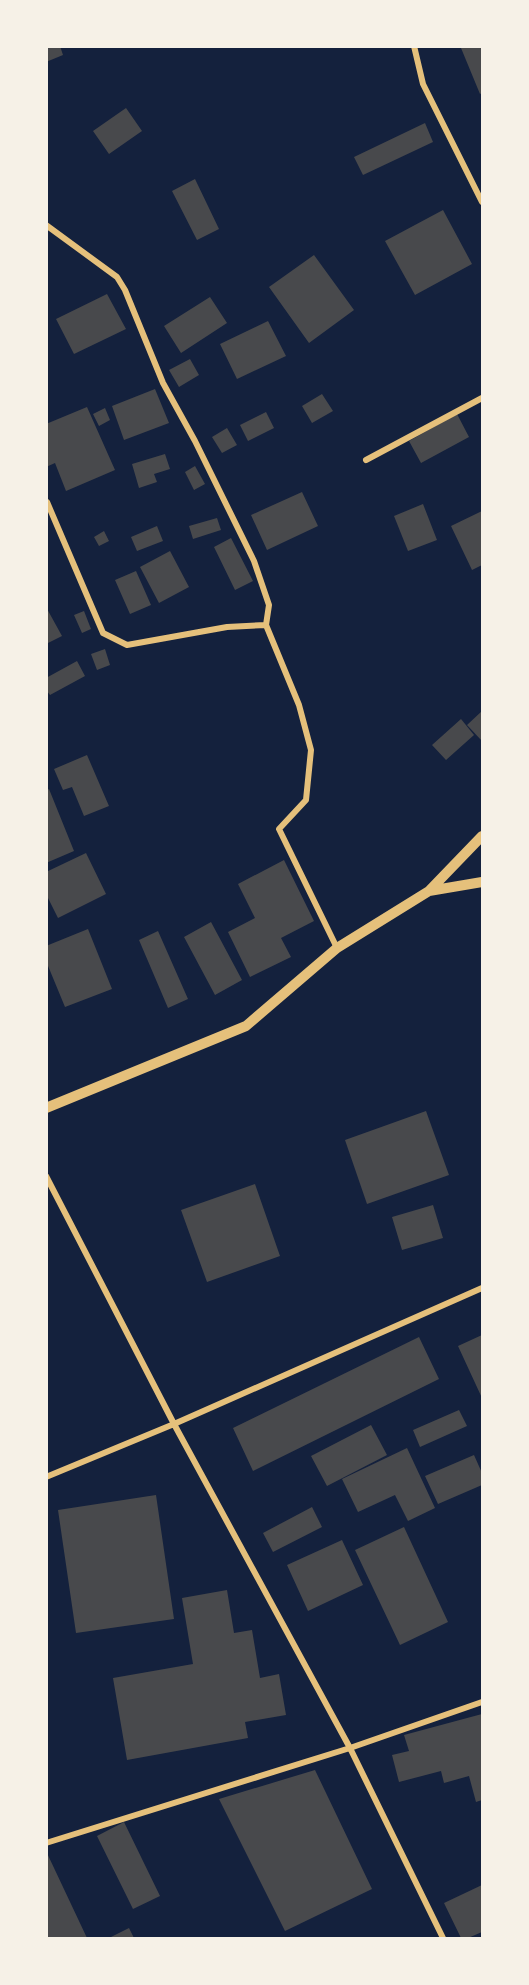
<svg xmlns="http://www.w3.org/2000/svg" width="529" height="1985" font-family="Quicksand,sans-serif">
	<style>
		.building { fill: #48494c }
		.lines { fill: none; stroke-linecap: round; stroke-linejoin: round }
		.minor { stroke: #e5c07b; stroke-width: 6 }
		.tertiary { stroke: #e5c07b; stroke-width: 10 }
	</style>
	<rect width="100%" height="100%" fill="#14213d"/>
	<path class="building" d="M46,46H60L63,55L46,62Z
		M464,46H482V93L480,94L461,48Z
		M126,108L142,131L109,154L93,131Z
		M425,123L433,142L363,175L354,157Z
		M195,179L219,229L197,240L172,191Z
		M443,210L472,264L415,295L385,241Z
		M314,255L354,310L309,343L269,287Z
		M107,294L126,329L74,354L56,319Z
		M210,297L227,323L181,353L164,326Z
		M268,321L286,356L237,379L220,344Z
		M190,359L199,375L179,387L169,370Z
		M155,389L169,423L124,440L112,406Z
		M322,394L333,411L312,423L302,406Z
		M87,407L115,470L66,491L55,463L46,467V424Z
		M105,408L110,420L99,426L93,414Z
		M266,412L274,428L248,441L240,425Z
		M457,414L469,437L421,463L409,441Z
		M227,428L237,445L222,453L212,437Z
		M165,454L170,469L154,474L157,482L139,488L132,464Z
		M195,466L205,484L194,490L185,472Z
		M302,492L318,526L267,550L251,515Z
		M423,504L437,540L408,551L394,516Z
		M482,511V565L472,570L451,526Z
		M217,518L221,530L193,539L189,526Z
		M157,526L163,541L137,551L131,537Z
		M104,531L109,541L99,546L94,537Z
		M231,538L253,581L235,590L214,547Z
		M170,551L189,587L159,603L140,567Z
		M136,571L151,605L130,614L115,580Z
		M46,607L62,636L46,644Z
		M84,611L91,629L82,633L74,615Z
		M105,649L110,665L97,670L91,654Z
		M77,661L85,676L50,695L46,690V678Z
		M482,711V741L467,725Z
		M461,719L474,735L446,760L432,745Z
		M87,755L109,806L84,816L72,787L63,790L54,769Z
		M49,789L74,851L46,863V791Z
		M86,853L106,894L58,918L46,894V872Z
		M284,860L314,921L281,938L291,957L250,977L228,932L255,918L238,884Z
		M211,922L242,980L215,995L184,937Z
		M88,929L112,989L65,1007L46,961V946Z
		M158,931L188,999L168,1008L139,940Z
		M426,1111L449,1175L367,1204L345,1140Z
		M255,1184L280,1256L207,1282L181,1210Z
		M433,1205L443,1238L402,1250L392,1217Z
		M482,1335V1398L458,1346Z
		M419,1337L439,1379L253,1471L233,1428Z
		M459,1410L467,1426L420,1447L413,1430Z
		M371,1425L387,1455L327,1486L311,1456Z
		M407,1448L435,1508L408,1521L395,1495L358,1512L342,1479Z
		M474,1455L482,1473V1485L438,1504L425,1476Z
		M156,1495L174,1619L76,1633L58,1510Z
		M312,1507L322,1527L273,1552L263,1533Z
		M404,1527L448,1622L400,1645L355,1550Z
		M342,1540L363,1585L308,1611L287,1565Z
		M227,1590L234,1633L252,1630L260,1678L279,1674L286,1715L245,1722L248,1738L127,1760L113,1678L193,1664L182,1598Z
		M482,1714V1800L476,1802L469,1776L444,1783L441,1771L399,1782L392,1755L409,1751L404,1735Z
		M315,1770L372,1889L285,1931L219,1799Z
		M124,1822L160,1896L133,1909L97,1836Z
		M46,1851L87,1938H46Z
		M482,1885V1932L468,1938H461L444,1903Z
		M129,1928L134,1938H109Z"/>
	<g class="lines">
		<path class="minor" d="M414,46L423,84L482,202
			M46,225L117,277L125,290L163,383L195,441L254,561L269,605L266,625
			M366,460L482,398
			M47,502L103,633L127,645L227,627L266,625L299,705L311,750L306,800L279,829L337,948
			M46,1176L174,1424L350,1748L443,1938
			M46,1477L174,1424L482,1288
			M46,1843L350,1748L482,1702"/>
		<path class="tertiary" d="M429,891L482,882
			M46,1108L246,1026L337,948L429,891L482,836"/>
	</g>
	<rect width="529" height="1985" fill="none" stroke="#f6f1e7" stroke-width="96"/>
</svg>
